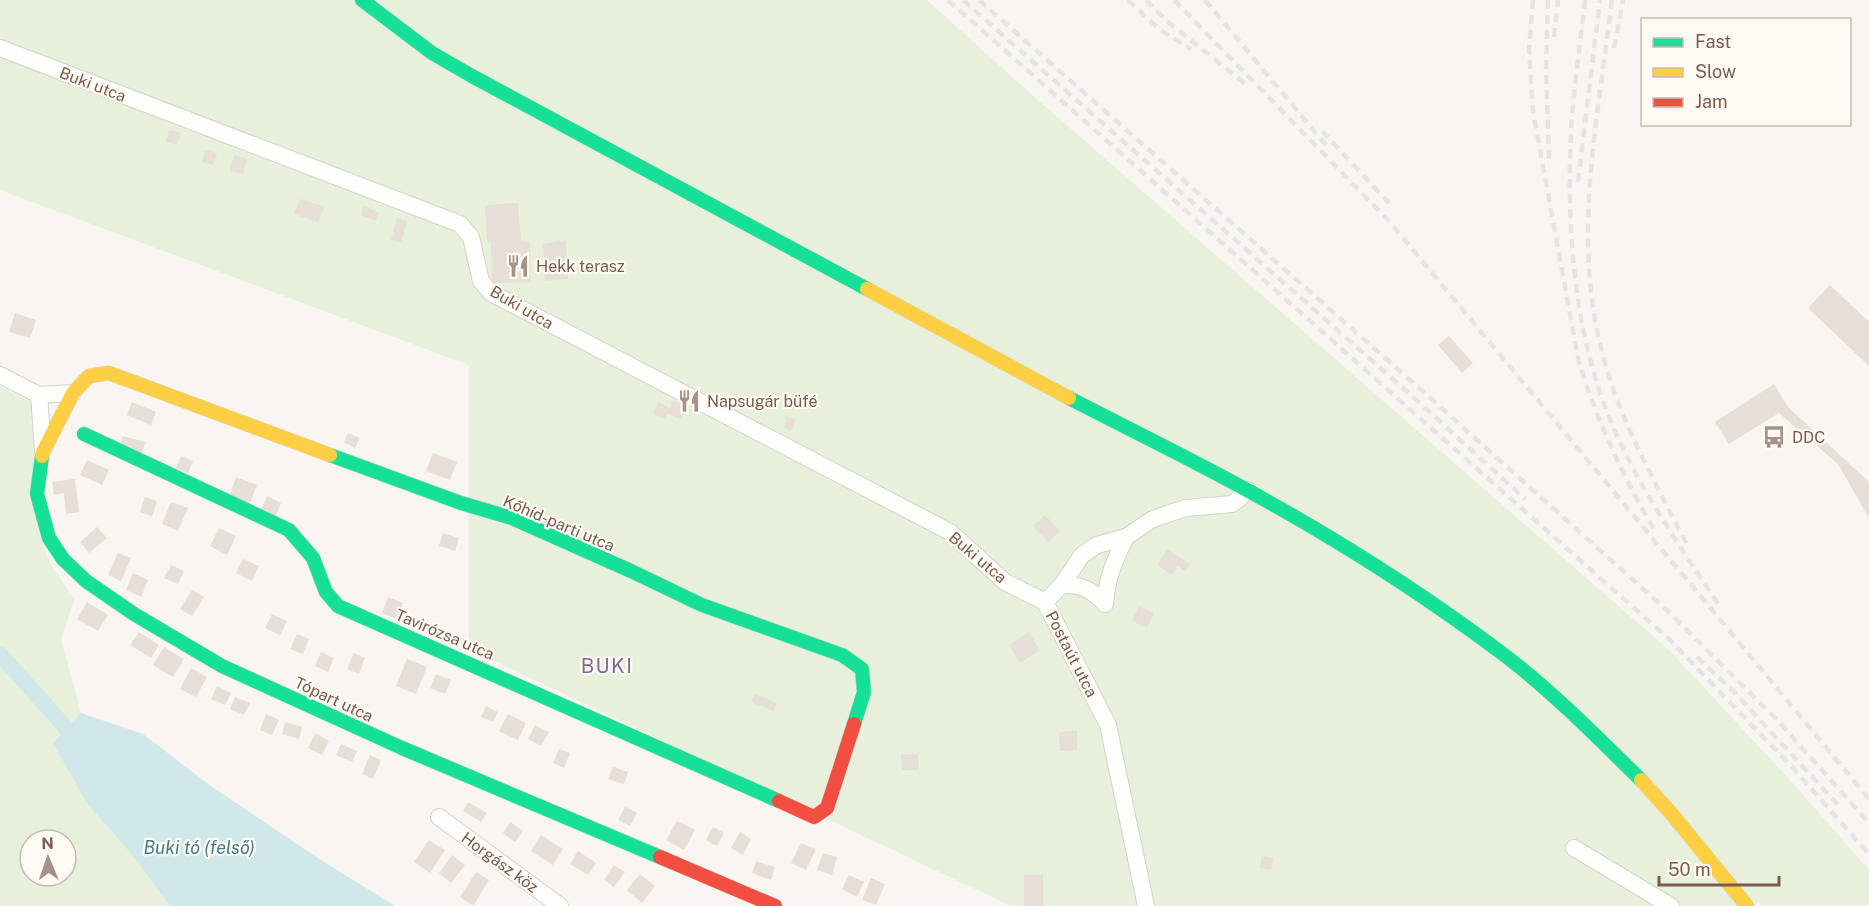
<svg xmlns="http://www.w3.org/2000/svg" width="1869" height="906" font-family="'Public Sans',sans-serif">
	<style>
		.green { fill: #e7f0db; fill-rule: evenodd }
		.water { fill: #d0e8ea }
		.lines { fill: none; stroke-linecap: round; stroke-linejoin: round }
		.canal { stroke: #d0e8ea; stroke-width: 16 }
		.building { fill: #e6ded7 }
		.street-casing { stroke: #d7d1cb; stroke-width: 18 }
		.fast-casing { stroke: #d9d2cb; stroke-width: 15 }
		.slow-casing { stroke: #d9d2cb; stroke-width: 15 }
		.jam-casing { stroke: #d9d2cb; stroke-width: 15 }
		.street { stroke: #fefefd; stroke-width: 16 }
		.fast { stroke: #16e098; stroke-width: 14 }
		.slow { stroke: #ffcf43; stroke-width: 14 }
		.jam { stroke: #f24e42; stroke-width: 14 }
		.rail { stroke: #e6e3e7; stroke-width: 4.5; stroke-dasharray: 9 6; stroke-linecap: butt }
		.labels { text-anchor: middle; stroke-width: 4.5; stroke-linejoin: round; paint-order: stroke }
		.street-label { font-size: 16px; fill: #7a5c4d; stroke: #fffaf3 }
		.poi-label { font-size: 16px; fill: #7a5c4d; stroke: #fffaf3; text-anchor: start }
		.water-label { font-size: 18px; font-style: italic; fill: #437c86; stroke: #fffaf3 }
		.quarter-label { font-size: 20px; letter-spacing: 1.5px; fill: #846695; stroke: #fffaf3 }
	</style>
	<rect width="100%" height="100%" fill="#f9f5f0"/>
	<path class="green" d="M0,0H927L1031,94L1670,651L1790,780L1869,870V905L1762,906L1758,902L1753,906H1011L469,649V365L0,190Z
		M0,386L41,407L40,536L51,564L74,600L61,639L81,713L53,743L170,906H0ZM30,840H66V876H30Z"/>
	<path class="water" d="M81,713L143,734L211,786L313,855L395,906H170L135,858L87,803L53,743Z"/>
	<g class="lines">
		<path class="canal" d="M0,654L66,728"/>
	</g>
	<path class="building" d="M169,130L181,133L177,145L166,142Z
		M205,150L217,153L213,165L202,162Z
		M234,155L247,159L243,174L230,171Z
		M300,199L324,207L318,222L294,214Z
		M518,203L521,240L530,241L531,282L492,283L491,242H487L485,205Z
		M364,206L379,213L376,221L361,215Z
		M397,218L407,221L401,243L391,240Z
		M566,240L568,279L545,281L543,244Z
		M1830,285L1869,322V366L1808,308Z
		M15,313L36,320L30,338L9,332Z
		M1449,336L1473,363L1462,373L1438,345Z
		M1774,384L1788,407L1869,482V518L1838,464L1779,413L1729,444L1715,422Z
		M673,401L687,407L681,420L667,413L664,419L653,414L658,402L670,408Z
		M132,402L156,412L151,425L127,415Z
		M787,417L795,420L791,431L784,428Z
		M348,433L360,438L355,448L344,442Z
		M123,436L145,442L141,456L119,449Z
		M433,453L457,462L450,480L426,471Z
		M181,456L193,461L188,473L176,468Z
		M87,460L109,470L102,485L80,475Z
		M236,477L257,485L249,505L229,497Z
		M75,479L79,512L66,514L64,493L54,495L52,482Z
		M267,496L281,503L275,518L260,511Z
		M145,497L157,501L152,516L140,512Z
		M171,502L188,508L178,531L162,524Z
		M1045,515L1060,531L1048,542L1033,526Z
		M97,527L107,538L89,553L80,542Z
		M219,528L236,536L227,555L210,546Z
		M443,533L459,538L455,551L439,546Z
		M1167,549L1190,564L1185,571L1178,566L1172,575L1157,565Z
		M118,553L131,558L121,581L108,575Z
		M243,559L259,566L252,581L236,573Z
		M171,565L184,571L178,584L164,578Z
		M133,573L148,580L141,597L126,590Z
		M192,590L204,597L192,616L180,609Z
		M388,597L403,603L397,619L382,613Z
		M87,602L108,615L98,631L77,619Z
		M1139,606L1154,613L1147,628L1132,621Z
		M272,614L287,621L280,635L265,628Z
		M139,632L159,645L151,658L130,645Z
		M1029,632L1040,650L1020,663L1009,645Z
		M297,634L309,639L303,654L290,649Z
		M164,647L184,659L173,677L153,665Z
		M321,652L334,658L328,672L315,666Z
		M354,653L365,658L359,674L347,669Z
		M407,659L427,667L416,694L396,686Z
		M191,668L207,677L196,697L180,689Z
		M436,674L451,680L445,694L430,688Z
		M217,686L231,693L225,705L211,699Z
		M755,694L777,703L774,711L751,702Z
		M235,697L250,703L244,715L230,709Z
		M486,706L498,712L493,722L481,717Z
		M266,714L279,720L272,735L260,730Z
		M508,714L526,723L518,740L499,731Z
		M285,722L302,727L299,739L282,734Z
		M535,725L549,732L541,746L528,739Z
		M1077,731V750L1060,751L1059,732Z
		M315,733L329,741L322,755L308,748Z
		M341,744L357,751L352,762L336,755Z
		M559,749L570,753L564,768L553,763Z
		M901,754H918L919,770H902Z
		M370,755L381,760L373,779L362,774Z
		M613,767L628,772L624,784L608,779Z
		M468,802L487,813L481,822L463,811Z
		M625,807L637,813L630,826L618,820Z
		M677,821L695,830L684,850L666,840Z
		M510,822L523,831L515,842L503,833Z
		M713,827L724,833L717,846L706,840Z
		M740,832L751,839L743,855L731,848Z
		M541,835L563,849L553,865L531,851Z
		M429,840L445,850L430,873L414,862Z
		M801,843L816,849L806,870L791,863Z
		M578,851L596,863L588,875L570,864Z
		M823,853L837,857L832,875L817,870Z
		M452,855L465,865L451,883L439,873Z
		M1262,856L1273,858L1271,870L1260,868Z
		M756,861L775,867L771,880L752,873Z
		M614,865L625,872L614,887L604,880Z
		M476,872L489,880L473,906L460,897Z
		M640,874L655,886L642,903L627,890Z
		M849,875L864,882L857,897L842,889Z
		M1024,875H1043V906H1024Z
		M871,878L885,884L876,905L862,900Z"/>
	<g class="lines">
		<g class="street-casing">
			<path id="street" d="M0,48L460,224L471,237L481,281L491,293L950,532L1005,582L1045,602
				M0,375L39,395
				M43,451L39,395L73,393
				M1062,585C1082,584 1092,590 1105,604
				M1045,602L1108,725L1146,906
				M1045,602L1062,585L1082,555L1097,545L1126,537L1151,520L1167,514L1186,508L1232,504L1240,498L1247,490
				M1105,604C1107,578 1114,561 1126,537
				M439,817L560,906
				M1574,848L1671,906"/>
		</g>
		<g class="fast-casing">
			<path id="fast" d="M362,0L432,53L472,76L867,289
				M1069,398C1129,429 1189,458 1247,490C1337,539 1425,595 1507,657C1555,694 1598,738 1641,780
				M84,434L289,530L313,558L326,592L338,606L779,801
				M330,455L461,503L512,518L631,571L702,605L842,655L862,669L864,692L854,724
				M42,456L37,494L49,538L63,559L86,581L134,614L222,666L402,748L660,857"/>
		</g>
		<g class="slow-casing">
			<path id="slow" d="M867,289L1069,398
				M42,456L43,452L73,393L89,376L109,373L330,455
				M1641,780L1671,813L1747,906"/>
		</g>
		<g class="jam-casing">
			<path id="jam" d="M779,801L814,817L827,808L854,724
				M660,857L775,906"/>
		</g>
		<use href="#street" class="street"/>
		<use href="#fast" class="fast"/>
		<use href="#slow" class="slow"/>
		<use href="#jam" class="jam"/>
		<path class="rail" d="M948,0L1669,639L1791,766L1869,854
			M963,0L1402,387L1525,499
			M979,0L1409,379L1670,613L1780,723L1869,823
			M1128,0L1160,30L1191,49
			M1146,0L1168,22L1248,86
			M1174,0L1389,221L1869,799
			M1205,0L1326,145
			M1533,0L1529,49L1533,111L1578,358C1596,420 1623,476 1655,531
			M1548,0L1546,67L1549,163
			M1585,0C1581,39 1575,78 1572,117C1565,224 1573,340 1618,438C1646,499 1685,553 1721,609
			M1612,0C1598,121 1571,236 1603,356C1621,424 1657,485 1688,547
			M1554,37L1558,0
			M1614,48L1623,0
			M1322,131L1389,203
			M1578,182L1600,0
			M1697,657L1736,694L1840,807"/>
	</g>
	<defs>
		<g id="restaurant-bare" transform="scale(1.8)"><path d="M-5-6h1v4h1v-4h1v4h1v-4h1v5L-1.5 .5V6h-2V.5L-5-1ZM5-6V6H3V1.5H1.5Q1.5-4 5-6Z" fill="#a69286" stroke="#fffaf3" stroke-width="2.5" paint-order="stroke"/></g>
		<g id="bus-bare" transform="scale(1.8)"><path d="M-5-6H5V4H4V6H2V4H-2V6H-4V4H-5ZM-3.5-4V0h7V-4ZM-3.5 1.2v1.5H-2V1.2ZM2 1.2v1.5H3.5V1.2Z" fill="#a69286" stroke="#fffaf3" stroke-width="2.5" paint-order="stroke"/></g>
	</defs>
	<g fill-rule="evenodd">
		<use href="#restaurant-bare" x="518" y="266"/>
		<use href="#restaurant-bare" x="689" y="401"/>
		<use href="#bus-bare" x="1774" y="437"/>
	</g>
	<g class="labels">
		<g class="street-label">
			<text transform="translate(93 84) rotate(21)" y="6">Buki utca</text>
			<text transform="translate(522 307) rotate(30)" y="6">Buki utca</text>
			<text transform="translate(559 523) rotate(23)" y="6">Kőhíd-parti utca</text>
			<text transform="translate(978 557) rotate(40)" y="6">Buki utca</text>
			<text transform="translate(445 634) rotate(23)" y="6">Tavirózsa utca</text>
			<text transform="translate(1072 654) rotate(63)" y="6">Postaút utca</text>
			<text transform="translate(334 699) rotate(25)" y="6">Tópart utca</text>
			<text transform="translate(500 862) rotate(36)" y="6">Horgász köz</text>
		</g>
		<g class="poi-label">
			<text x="536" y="272">Hekk terasz</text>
			<text x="707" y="407">Napsugár büfé</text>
			<text x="1792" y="443">DDC</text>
		</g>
		<g class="water-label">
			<text x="199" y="854">Buki tó (felső)</text>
		</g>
		<g class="quarter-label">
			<text x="607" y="673">BUKI</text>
		</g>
	</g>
	<rect x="1641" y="18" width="210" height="108" fill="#fffaf3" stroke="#cabbb1" stroke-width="1.5"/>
	<rect x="1653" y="38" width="30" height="9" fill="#16e098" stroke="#cabbb1" stroke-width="1.5"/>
	<text x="1695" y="48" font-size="18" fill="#7a5c4d">Fast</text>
	<rect x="1653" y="68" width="30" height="9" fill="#ffcf43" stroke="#cabbb1" stroke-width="1.5"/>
	<text x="1695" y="78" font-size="18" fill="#7a5c4d">Slow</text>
	<rect x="1653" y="98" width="30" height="9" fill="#f24e42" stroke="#cabbb1" stroke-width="1.5"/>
	<text x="1695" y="108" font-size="18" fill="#7a5c4d">Jam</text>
	<g transform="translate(48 858) rotate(358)"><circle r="28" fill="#fffaf3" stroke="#cabbb1" stroke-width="1.5"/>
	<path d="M0-4.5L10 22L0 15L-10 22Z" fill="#a69286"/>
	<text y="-9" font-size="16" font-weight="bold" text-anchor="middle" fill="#7a5c4d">N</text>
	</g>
	<path d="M1659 876v9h120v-9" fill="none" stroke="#7a5c4d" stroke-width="3"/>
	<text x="1668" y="876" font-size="18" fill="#7a5c4d" stroke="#fffaf3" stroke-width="4.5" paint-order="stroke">50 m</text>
</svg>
